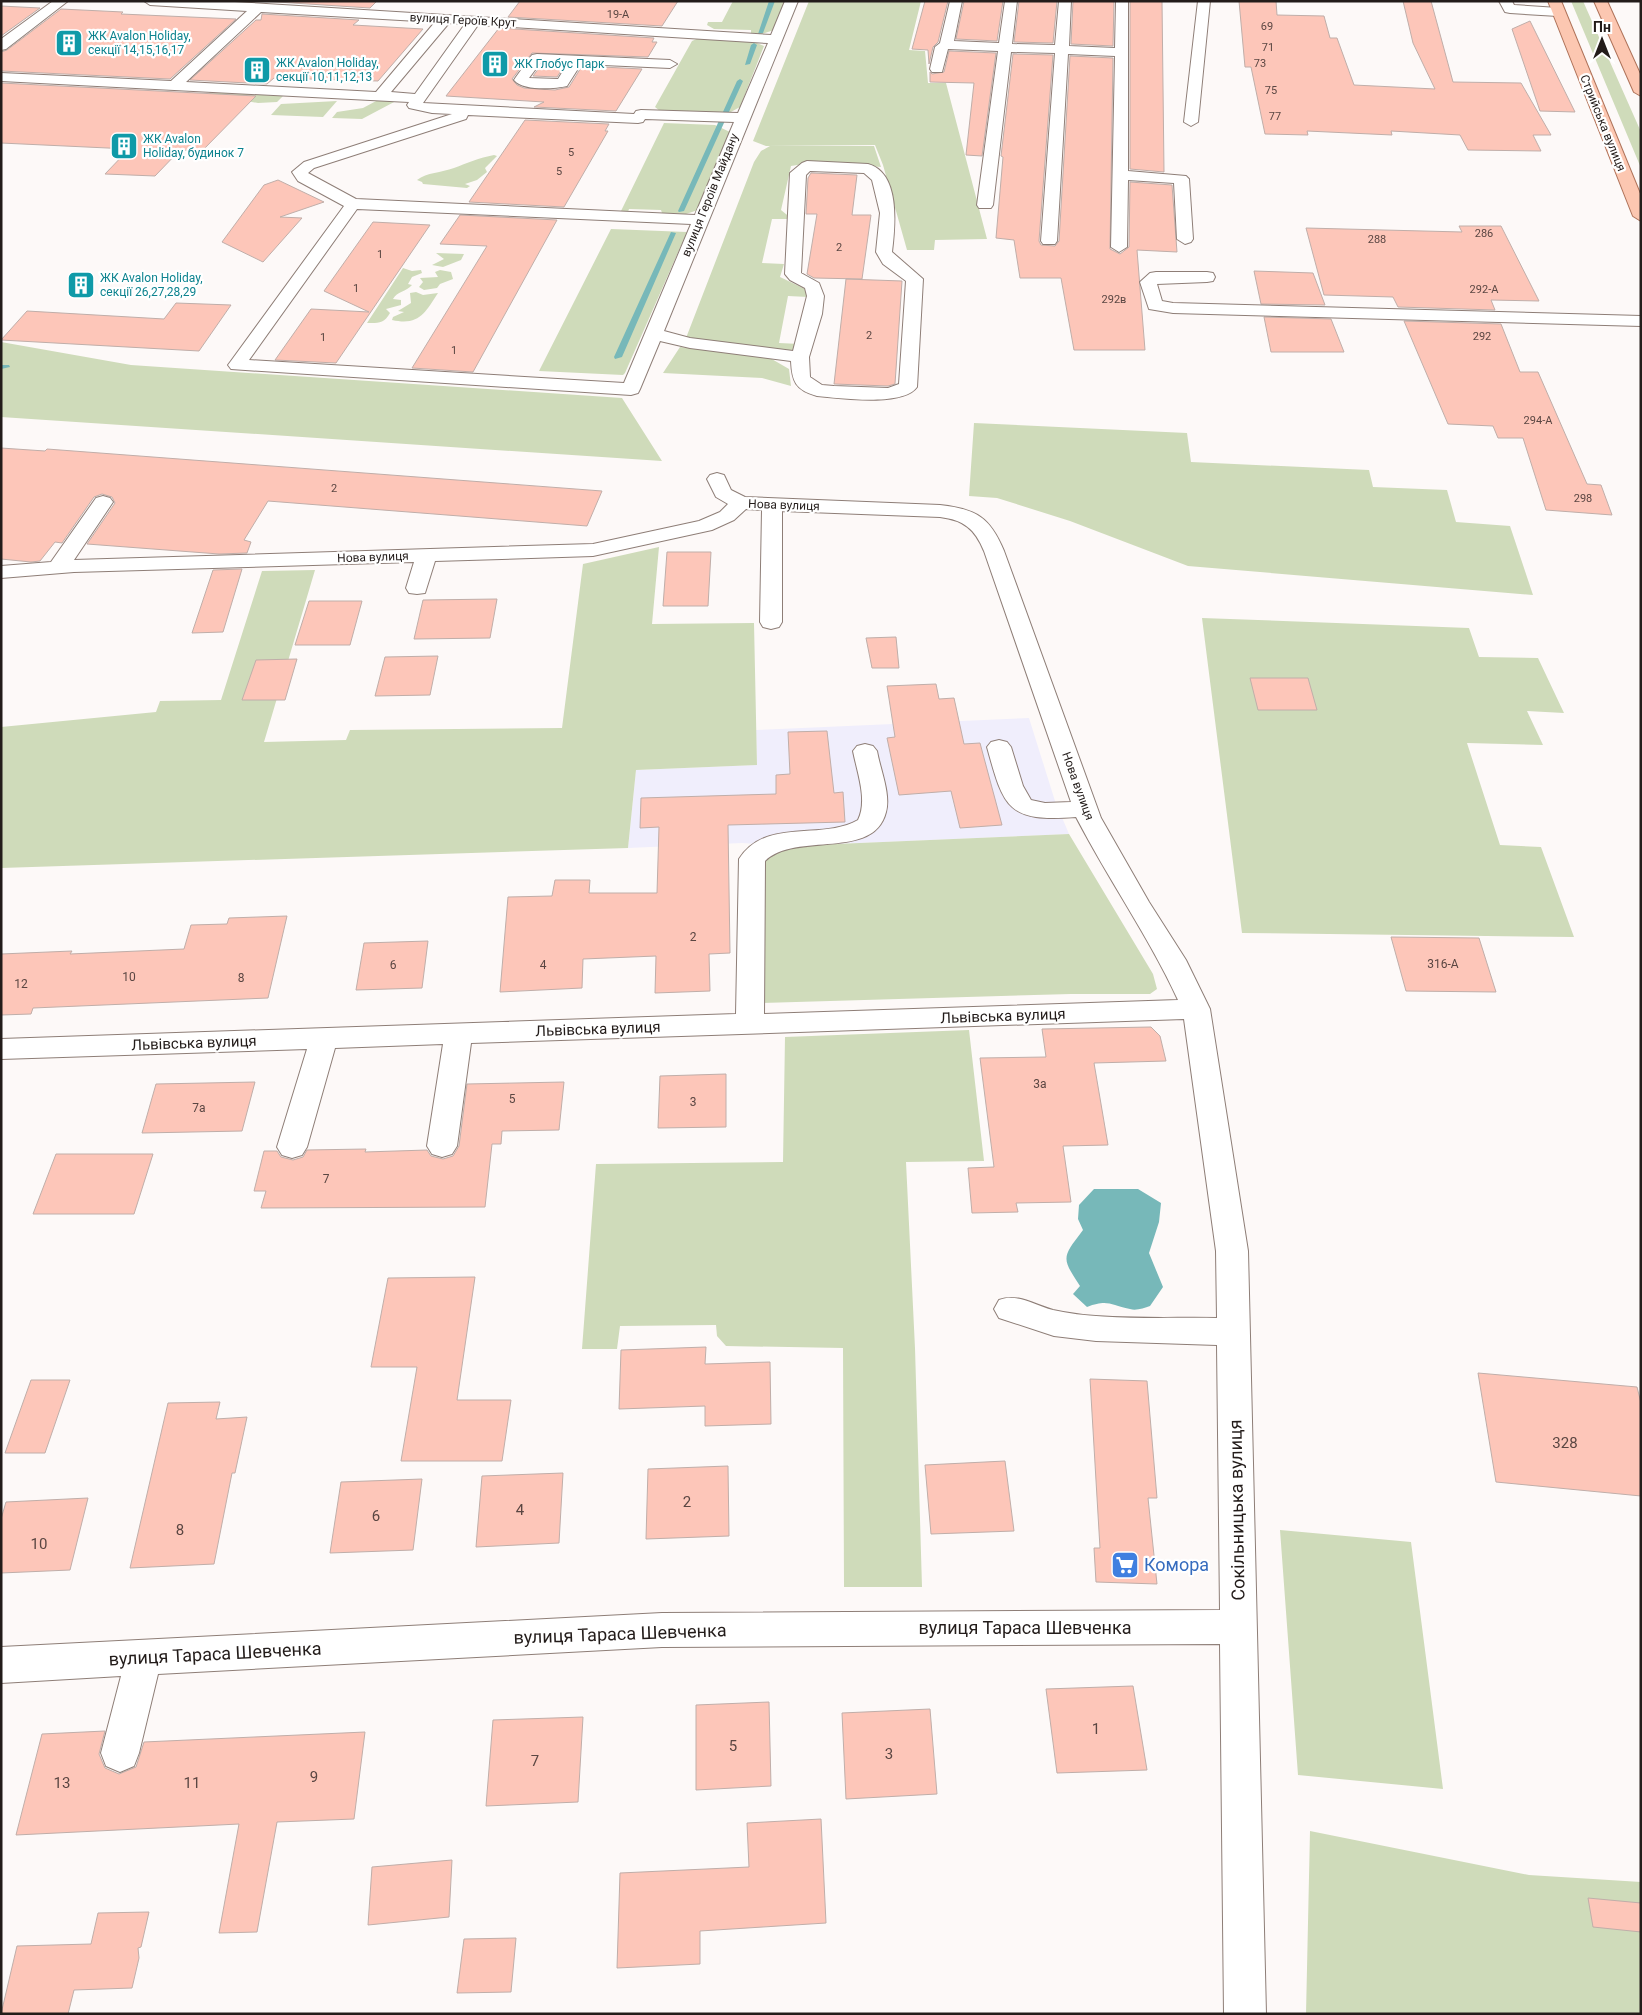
<svg xmlns="http://www.w3.org/2000/svg" width="1642" height="2015" font-family="Roboto,sans-serif">
	<style>
		.industrial { fill: #f0eefc }
		.green { fill: #cfdbba }
		.water { fill: #77b8b9 }
		.lines { fill: none; stroke-linecap: round; stroke-linejoin: round }
		.stream { fill: #77b8b9; fill-rule: evenodd }
		.building { fill: #fdc6b9; stroke: #c0aea9 }
		.minor-casing { stroke: #8e7e77; stroke-width: 2 }
		.major-casing { stroke: #af735a; stroke-width: 2 }
		.minor { fill: #fff; fill-rule: evenodd }
		.major { fill: #fcc7b1; fill-rule: evenodd }
		.labels { text-anchor: middle; stroke-width: 4.5; stroke-linejoin: round; paint-order: stroke }
		.far-number-label { font-size: 11px; fill: #5a4642 }
		.far-street-label { font-size: 12px; fill: #231c1a; stroke: #fff }
		.far-culture-label { font-size: 12px; fill: #0d838f; stroke: #fff; text-anchor: start }
		.number-label { font-size: 12px; fill: #5a4642 }
		.street-label { font-size: 15px; fill: #231c1a; stroke: #fff }
		.near-number-label { font-size: 15px; fill: #5a4642 }
		.near-street-label { font-size: 18px; fill: #231c1a; stroke: #fff }
		.near-shop-label { font-size: 18px; fill: #366cbe; stroke: #fff; text-anchor: start }
	</style>
	<rect width="100%" height="100%" fill="#fdf9f8"/>
	<path class="industrial" d="M1029,718L1055,801L1069,834L789,846L742,843L628,848L636,770L757,765L756,730Z"/>
	<path class="green" d="M733,1H785L774,30L762,34L751,33V30L714,29L707,25L708,22H722Z
		M809,1H921L909,50L925,51L928,83H946L987,239L935,240L934,250H907L883,165L875,145L766,146L753,141Z
		M1571,1H1583L1641,132V168Z
		M699,38L752,41L764,46L740,107L729,113L660,111L655,107L692,41Z
		M210,92L283,96L277,102L258,103L208,94Z
		M378,100L396,101L362,119L332,118L337,112L363,108Z
		M337,101L323,117L271,115L281,104Z
		M664,123L715,125L730,132L698,210L686,214L662,213L661,210L629,209L628,212L621,211Z
		M770,146H874L881,167L817,162L791,166L781,210L792,219H772L762,263L784,264L780,277L805,289L808,293V297L788,296L779,343L800,344L794,350H780L686,338L754,162L761,151Z
		M494,155L497,156L485,168L487,172L477,180L465,184L470,186L467,188L423,184L422,182L417,180C427,172 441,173 454,168C467,163 479,158 494,155Z
		M611,229L687,232L625,373L623,375L539,371Z
		M436,253L464,254L461,260L443,267L432,265L444,259Z
		M403,268L412,271L421,270L422,273L412,277L408,284L412,285C406,292 397,291 393,299L401,300V305L386,309L390,313C384,324 378,323 367,323Z
		M440,270L451,272L453,279L440,284L437,288L424,290L419,287L423,282L420,278L438,277L435,272Z
		M416,292L423,295L438,293C425,313 419,326 392,320L393,317L404,312L398,311L411,303L410,293Z
		M1,342L131,365L622,398L662,461L1,417Z
		M680,347L770,358L789,369L791,386L762,378L663,373Z
		M974,423L1187,433L1191,462L1369,470L1373,487L1447,490L1456,522L1510,526L1533,595L1188,566L1070,521L997,498L969,496Z
		M659,547L652,624L754,623L757,765L636,770L628,848L1,868V727L156,712L160,701L221,700L262,571L315,570L264,742L346,740L350,730L562,728L583,564Z
		M1202,618L1469,628L1479,657L1538,658L1564,713L1527,711L1543,745L1467,743L1500,845L1541,847L1574,937L1242,933Z
		M1069,834L1153,974L1157,989L1150,994H1071L761,1003L762,862L789,846Z
		M969,1030L984,1161L906,1162L915,1348L922,1587H844L843,1348L726,1346L717,1336L716,1325L620,1326L617,1349H582L596,1164L783,1162L785,1037Z
		M1280,1530L1411,1542L1443,1789L1298,1775Z
		M1310,1831L1529,1875L1641,1882V2014H1306Z"/>
	<path class="water" d="M1094,1189H1138L1161,1203L1159,1222L1149,1253L1163,1287L1150,1306C1144,1308 1136,1311 1130,1309C1110,1305 1108,1299 1087,1307L1073,1294L1080,1286C1061,1257 1062,1258 1083,1230L1078,1219L1079,1205Z"/>
	<g class="lines">
		<path class="stream" d="M769,1H775L763,33L758,34Z
			M754,43L757,45L750,64L745,65L751,45Z
			M740,79L743,81L684,211L679,212L678,211L737,81Z
			M671,232L676,233L622,357L615,359L614,357Z
			M1,365H9L10,367L1,369Z"/>
	</g>
	<path class="building" d="M262,1H377L370,8Z
		M520,1H678L662,26L508,17Z
		M925,1H948L938,42L933,47L929,64L928,50L912,49Z
		M964,1H1003L997,41L956,39Z
		M1019,1H1057L1053,43L1014,42Z
		M1073,1H1114L1113,46L1071,44Z
		M1130,1H1162L1164,172L1130,169Z
		M1239,1H1276L1277,15L1324,16L1330,38H1337L1354,85L1435,89L1413,43L1403,1H1431L1453,82L1521,83L1551,135H1533L1541,151L1468,150L1460,135L1391,131L1392,135L1307,131L1308,135L1265,134L1251,67H1245Z
		M1,6L40,8L1,36Z
		M61,9L123,12L121,14L236,19L170,79L1,71V52L7,50Z
		M262,14L359,20L353,25L423,29L378,81L274,78L267,84L190,80L256,20H261Z
		M1530,21L1575,112L1540,111L1512,29Z
		M499,28L654,38L652,42H657L648,57L532,53L512,79L517,85L524,88L555,90L569,87L582,66L642,69L616,111L534,107L544,102L446,96Z
		M949,51L996,53L982,156L966,155L974,83L930,82V72L932,74L944,72Z
		M1013,54L1053,55L1039,241L1041,245L1055,246L1059,241L1070,56L1113,58L1110,249L1120,254L1129,247L1130,182L1172,185L1177,252L1137,250L1145,350H1074L1061,278H1020L1014,240L996,238L1003,157L1001,156Z
		M542,64L565,65L557,77L533,76Z
		M1,83L256,96L202,151L180,150L155,176L105,174L129,149L1,143Z
		M525,120L609,124L605,131H608L564,207L469,202Z
		M811,173L857,175L852,215H871L862,279L814,278L807,274L817,214H806L808,178Z
		M278,180L324,202L280,217L302,218L263,262L222,242L264,185Z
		M460,215L557,220L473,372L412,368L487,246L440,244Z
		M373,222L430,225L336,363L275,360L311,309L369,312L324,291Z
		M1459,226H1501L1539,301L1491,300L1495,310L1398,307L1393,297L1324,295L1306,228L1462,232Z
		M1254,271L1313,273L1325,305L1261,304Z
		M846,279L902,281L895,384L888,386L834,384Z
		M176,303L231,305L199,351L1,340L27,311L164,319Z
		M1264,317L1331,319L1344,352H1271Z
		M1404,321L1501,324L1520,372H1538L1587,484L1601,485L1612,515L1546,510L1523,438H1498L1493,426L1448,424Z
		M1,448L45,451L47,449L602,491L587,526L268,501L244,540L251,542L247,553L219,554L87,544L115,503L112,497L102,494L94,497L62,543L55,542L40,561L31,562L1,559Z
		M667,552H711L708,606H663Z
		M242,569L223,632L192,633L213,570Z
		M497,599L490,638L414,639L423,600Z
		M309,601H362L350,645H295Z
		M896,637L899,668H872L866,638Z
		M438,656L430,695L375,696L385,657Z
		M297,659L285,700H242L256,660Z
		M1250,678H1308L1317,710H1258Z
		M936,684L939,699L954,698L964,744L980,743L1002,825L960,828L951,791L899,795L887,738L895,737L887,686Z
		M827,731L834,793L843,792L845,822L728,825L730,953L709,954L710,991L655,993L656,956L583,959L582,988L500,992L508,897L552,896L555,880H590L589,893H657L659,827L640,828L641,798L776,794V775L790,774L788,732Z
		M287,916L268,998L33,1008L31,1014L1,1015V954L72,951L70,954L184,949L191,925L227,924L229,918Z
		M1391,937L1479,938L1496,992L1406,991Z
		M428,941L422,988L356,990L364,943Z
		M1151,1027L1160,1036L1166,1061L1094,1063L1108,1145L1063,1146L1071,1202L1016,1203L1018,1212L972,1213L968,1168L994,1167L980,1058L1046,1057L1042,1029Z
		M726,1074V1127L658,1128L660,1076Z
		M255,1082L242,1131L142,1133L156,1084Z
		M564,1082L559,1130L502,1131L501,1144H492L485,1207L261,1208L266,1191H254L264,1151H277L281,1157L293,1160L303,1157L307,1150L366,1149L365,1152L427,1150L431,1156L443,1159L453,1156L459,1146L467,1084Z
		M56,1154H153L134,1214H33Z
		M475,1277L457,1400H511L502,1461H401L417,1367H371L388,1278Z
		M706,1347L705,1364L770,1362L771,1424L705,1426V1406L619,1409L621,1350Z
		M1478,1373L1637,1387L1641,1403V1496L1496,1482Z
		M1090,1379L1147,1381L1157,1498H1148L1157,1584L1096,1582L1094,1548H1100Z
		M31,1380H70L45,1453H5Z
		M220,1402L216,1419L247,1417L235,1473H232L214,1564L130,1568L168,1403Z
		M1005,1461L1014,1531L931,1534L925,1465Z
		M728,1466L729,1536L646,1539L648,1469Z
		M563,1473L559,1543L476,1547L482,1476Z
		M422,1479L413,1550L330,1553L341,1482Z
		M88,1498L70,1570L1,1573V1519L6,1502Z
		M1133,1686L1147,1770L1057,1773L1046,1689Z
		M769,1702L771,1786L696,1790V1705Z
		M930,1709L937,1794L846,1799L842,1713Z
		M583,1717L578,1802L486,1806L493,1720Z
		M105,1731L99,1754L105,1768L119,1774L136,1767L144,1742L365,1732L354,1819L277,1822L257,1932L219,1933L239,1824L16,1835L42,1734Z
		M821,1819L826,1923L700,1931V1964L617,1968L620,1873L749,1867L747,1823Z
		M452,1860L449,1917L368,1925L372,1867Z
		M1588,1898L1641,1903V1932L1593,1927Z
		M149,1912L141,1947L138,1948L139,1958L132,1988L74,1990L68,2014H1L17,1946L91,1944L98,1913Z
		M516,1938L511,1992L457,1993L464,1939Z"/>
	<g class="lines">
		<g class="minor-casing">
			<path id="minor" d="M53,1H68L6,49L1,50V39Z
				M144,1H218L771,35L785,1H798L664,331L690,338L793,351L807,296L805,288L790,280L785,274L790,173L802,163L807,161L868,164C901,173 895,227 892,252L923,279L917,387C903,407 839,398 817,396C795,390 792,381 791,361L690,348L660,341L640,389L638,393L631,395L231,369L228,365L231,361L344,206L298,181L292,172L304,162L452,114L432,113L409,108L407,105L409,102L1,81V73L171,81L247,11L150,5ZM261,12L435,22L376,92L186,82ZM449,23L465,24L415,94L391,92ZM478,25L768,43L738,113L641,110L636,111L634,114L423,103ZM468,115L638,123L643,122L645,119L734,122L695,215L356,199L308,173L314,168L466,119ZM810,171L864,173L872,180L880,213L876,252L883,264L906,281L899,384L888,388L834,386L822,385L810,377L809,357L822,314L824,296L819,283L801,273L806,175ZM357,209L691,224L624,383L249,360Z
				M950,1H962L954,41L999,43L1005,1H1017L1012,44L1055,45L1059,1H1071L1069,46L1115,48L1116,1H1128V171L1186,176L1189,179L1193,239L1191,242L1185,244L1177,239L1174,183L1128,180L1127,247L1119,252L1111,247L1115,56L1068,54L1057,241L1055,244H1043L1041,241L1055,53L1011,52L993,205L991,208H979L977,205L998,51L948,49L942,72H932L930,69L935,47L940,43Z
				M1198,1H1210L1198,122L1191,126L1184,122Z
				M1499,1H1512L1514,5L1558,8L1565,12L1558,16L1510,13L1505,12Z
				M537,54L670,60L677,64L670,68L581,64L567,86C554,89 523,91 514,80L516,77L532,55ZM541,62L568,63L558,79L529,78Z
				M1156,272H1207L1213,273L1215,277L1213,281L1207,282L1157,284L1162,301L1173,303L1641,316V326L1173,313L1149,309L1140,282L1150,273Z
				M717,473L724,475L731,490L745,497L940,505C976,509 990,517 1004,551L1101,818L1149,902L1186,960L1210,1009L1248,1251L1266,2014H1224L1220,1644L662,1647L158,1674L139,1753L134,1766L120,1772L106,1766L101,1753L121,1676L1,1683V1647L662,1613L1220,1610L1217,1345L1096,1341L1054,1336L999,1318L994,1309L999,1300C1018,1293 1034,1305 1053,1310C1100,1321 1168,1317 1217,1318L1216,1251L1184,1019L471,1043L457,1146L452,1154L442,1157L432,1154L427,1146L443,1044L335,1048L307,1147L302,1155L292,1158L282,1155L277,1147L307,1049L1,1059V1039L736,1014L739,859C766,817 821,841 858,820C868,800 857,772 853,751L857,746L865,744L873,746L877,751C880,769 891,794 886,812C874,861 796,831 765,861L764,1014L1178,1000C1149,937 1108,879 1076,817C1008,822 1004,809 987,747L991,742L999,740L1007,742L1011,747L1023,786L1031,800L1045,803L1071,802L984,551C975,529 964,520 940,517L782,511V622L779,627L771,629L763,627L760,622L762,510L746,509L734,520L712,530L593,556L435,561L425,593L417,594L409,593L406,588L414,562L74,572L1,578V566L51,562L96,498L103,496L110,498L113,502L74,560L593,544L699,521L720,512L728,504L716,497L707,479L710,475Z"/>
		</g>
		<g class="major-casing">
			<path id="major" d="M1548,1H1561L1641,196V221L1633,216Z
				M1594,1H1607L1641,76V96L1634,92Z"/>
		</g>
		<use href="#minor" class="minor"/>
		<use href="#major" class="major"/>
	</g>
	<defs>
		<g id="building-square" transform="scale(1.4375)"><rect x="-9" y="-9" width="18" height="18" rx="4" fill="#0f9aa8" stroke="#fff"/><path d="M-4-6H4V6H1V3H-1V6H-4ZM-2.5-4.3h1.7v1.8h-1.7ZM.8-4.3h1.7v1.8H.8ZM-2.5-1h1.7V.8h-1.7ZM.8-1h1.7V.8H.8Z" fill="#fff"/></g>
		<g id="supermarket-square" transform="scale(1.4375)"><rect x="-9" y="-9" width="18" height="18" rx="4" fill="#3f7fe0" stroke="#fff"/><path d="M-6-5.5h2.5l.6 2H6L4.5 2H-2.5L-4.4-4H-6ZM-1.5 3.2a1.3 1.3 0 1 0 .1 0ZM3 3.2a1.3 1.3 0 1 0 .1 0Z" fill="#fff"/></g>
	</defs>
	<g fill-rule="evenodd">
		<use href="#building-square" x="69" y="43"/>
		<use href="#building-square" x="495" y="64"/>
		<use href="#building-square" x="257" y="70"/>
		<use href="#building-square" x="124" y="146"/>
		<use href="#building-square" x="81" y="285"/>
		<use href="#supermarket-square" x="1125" y="1565"/>
	</g>
	<g class="labels">
		<g class="far-number-label">
			<text x="618" y="18">19-А</text>
			<text x="1267" y="30">69</text>
			<text x="1268" y="51">71</text>
			<text x="1260" y="67">73</text>
			<text x="1271" y="94">75</text>
			<text x="1275" y="120">77</text>
			<text x="571" y="156">5</text>
			<text x="559" y="175">5</text>
			<text x="1484" y="237">286</text>
			<text x="1377" y="243">288</text>
			<text x="839" y="251">2</text>
			<text x="380" y="258">1</text>
			<text x="356" y="292">1</text>
			<text x="1484" y="293">292-А</text>
			<text x="1114" y="303">292в</text>
			<text x="869" y="339">2</text>
			<text x="1482" y="340">292</text>
			<text x="323" y="341">1</text>
			<text x="454" y="354">1</text>
			<text x="1538" y="424">294-А</text>
			<text x="334" y="492">2</text>
			<text x="1583" y="502">298</text>
		</g>
		<g class="far-street-label">
			<text transform="translate(463 20) rotate(3)" y="4">вулиця Героїв Крут</text>
			<text transform="translate(1603 123) rotate(68)" y="4">Стрийська вулиця</text>
			<text transform="translate(710 195) rotate(-68)" y="4">вулиця Героїв Майдану</text>
			<text transform="translate(784 505) rotate(2)" y="4">Нова вулиця</text>
			<text transform="translate(373 557) rotate(-2)" y="4">Нова вулиця</text>
			<text transform="translate(1078 786) rotate(70)" y="4">Нова вулиця</text>
		</g>
		<g class="far-culture-label">
			<text x="88" y="40">ЖК Avalon Holiday,<tspan x="88" dy="14">секції 14,15,16,17</tspan></text>
			<text x="276" y="67">ЖК Avalon Holiday,<tspan x="276" dy="14">секції 10,11,12,13</tspan></text>
			<text x="514" y="68">ЖК Глобус Парк</text>
			<text x="143" y="143">ЖК Avalon<tspan x="143" dy="14">Holiday, будинок 7</tspan></text>
			<text x="100" y="282">ЖК Avalon Holiday,<tspan x="100" dy="14">секції 26,27,28,29</tspan></text>
		</g>
		<g class="number-label">
			<text x="693" y="941">2</text>
			<text x="1443" y="968">316-А</text>
			<text x="393" y="969">6</text>
			<text x="543" y="969">4</text>
			<text x="129" y="981">10</text>
			<text x="241" y="982">8</text>
			<text x="21" y="988">12</text>
			<text x="1040" y="1088">3а</text>
			<text x="512" y="1103">5</text>
			<text x="693" y="1106">3</text>
			<text x="199" y="1112">7а</text>
			<text x="326" y="1183">7</text>
		</g>
		<g class="street-label">
			<text transform="translate(1003 1016) rotate(-2)" y="5">Львівська вулиця</text>
			<text transform="translate(598 1029) rotate(-2)" y="5">Львівська вулиця</text>
			<text transform="translate(194 1043) rotate(-2)" y="5">Львівська вулиця</text>
		</g>
		<g class="near-number-label">
			<text x="1565" y="1448">328</text>
			<text x="687" y="1507">2</text>
			<text x="520" y="1515">4</text>
			<text x="376" y="1521">6</text>
			<text x="180" y="1535">8</text>
			<text x="39" y="1549">10</text>
			<text x="1096" y="1734">1</text>
			<text x="733" y="1751">5</text>
			<text x="889" y="1759">3</text>
			<text x="535" y="1766">7</text>
			<text x="314" y="1782">9</text>
			<text x="62" y="1788">13</text>
			<text x="192" y="1788">11</text>
		</g>
		<g class="near-street-label">
			<text transform="translate(1237 1510) rotate(-91)" y="6">Сокільницька вулиця</text>
			<text x="1025" y="1634">вулиця Тараса Шевченка</text>
			<text transform="translate(620 1634) rotate(-2)" y="6">вулиця Тараса Шевченка</text>
			<text transform="translate(215 1654) rotate(-3)" y="6">вулиця Тараса Шевченка</text>
		</g>
		<g class="near-shop-label">
			<text x="1144" y="1571">Комора</text>
		</g>
	</g>
	<rect width="1642" height="2015" fill="none" stroke="#231c1a" stroke-width="5"/>
	<g transform="translate(1602 40)" stroke="#ffffff" stroke-width="4" paint-order="stroke">
	<path d="M0-4L9 19L0 12L-9 19Z" fill="#231c1a"/>
	<text y="-8" font-size="14" font-weight="bold" text-anchor="middle" fill="#231c1a">Пн</text>
	</g>
</svg>
